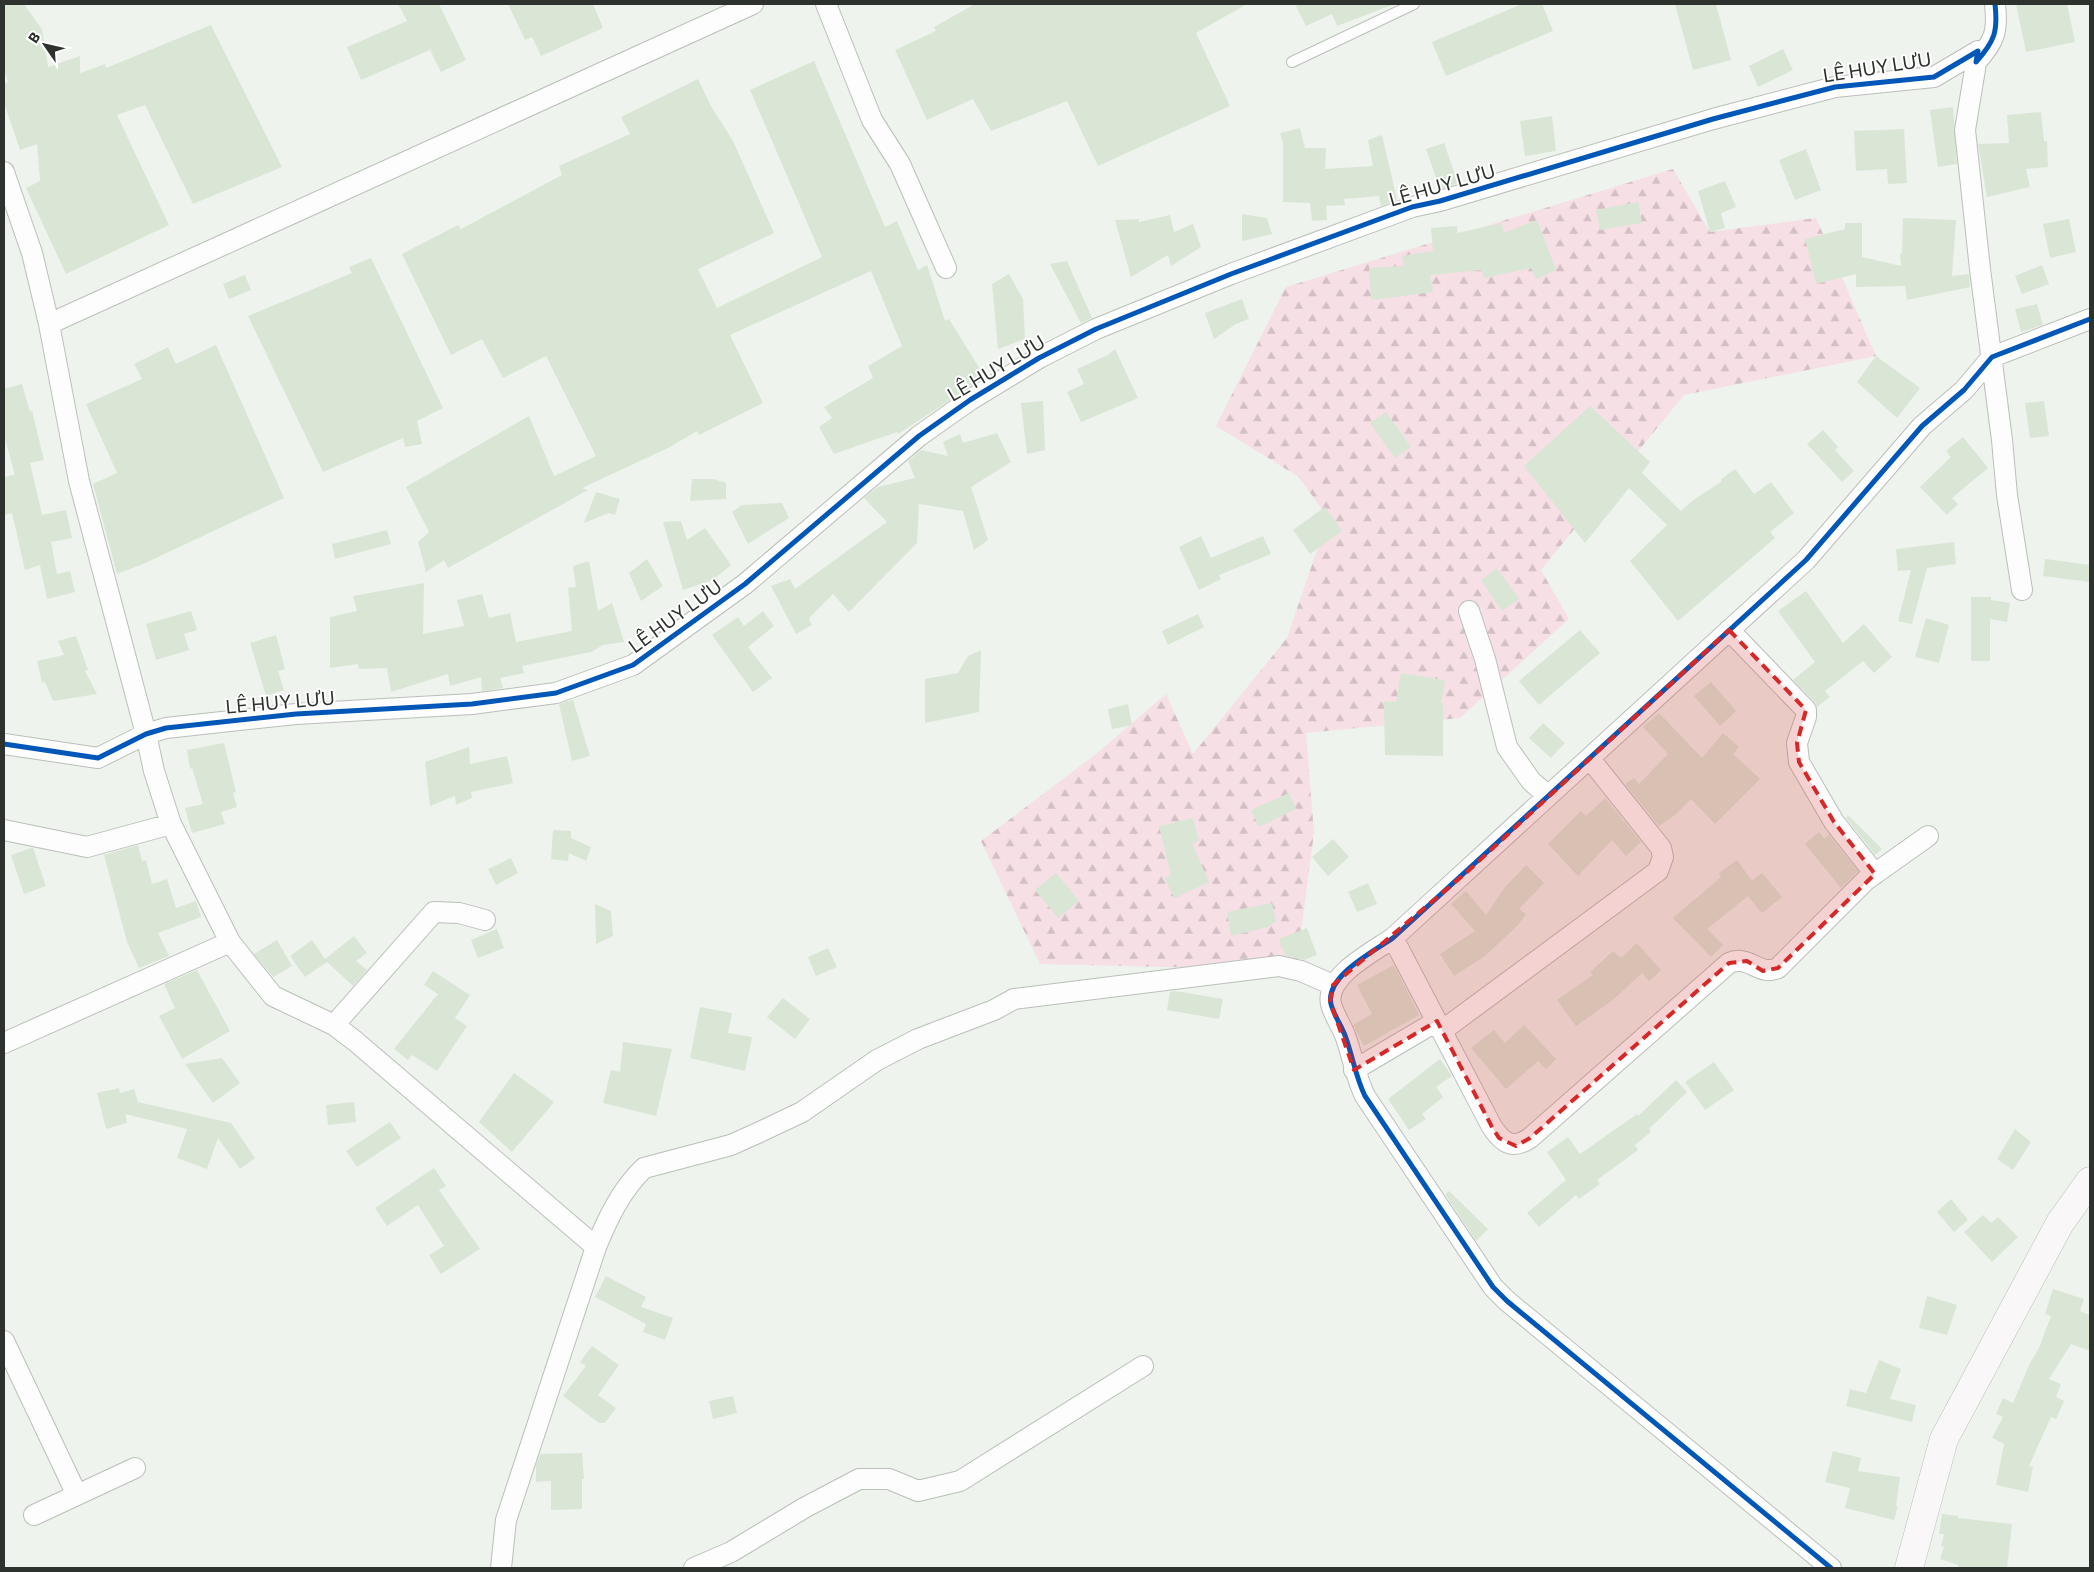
<svg xmlns="http://www.w3.org/2000/svg" width="2094" height="1572" font-family="Commissioner,sans-serif">
	<style>
		.forest { fill: url(#forest-firs) }
		.building { fill: #d9e6d6 }
		.lines { fill: none; stroke-linecap: round; stroke-linejoin: round }
		.lane-casing { stroke: #bbbfba; stroke-width: 12 }
		.street-casing { stroke: #bbbfba; stroke-width: 22 }
		.secondary-casing { stroke: #bbbfba; stroke-width: 29 }
		.lane { stroke: #fcfdfc; stroke-width: 10 }
		.street { stroke: #fcfdfc; stroke-width: 20 }
		.secondary { stroke: #f9f7f7; stroke-width: 28 }
		.cycleway-casing { stroke: #fff; stroke-width: 8 }
		.cycleway { stroke: #0057b8; stroke-width: 5 }
		.marked { fill: #d62828; fill-opacity: 0.2; stroke: #d62828; stroke-width: 4; stroke-dasharray: 10 6; stroke-linejoin: round }
		.labels { text-anchor: middle; stroke-width: 4; stroke-linejoin: round; paint-order: stroke }
		.street-label { font-size: 19px; fill: #2e322e; stroke: #fff }
	</style>
	<defs>
		<pattern id="forest-firs" width="22" height="20" patternUnits="userSpaceOnUse" patternTransform="scale(1.25)"><rect width="22" height="20" fill="#f6dfe5"/><path d="M5 1l3.5 6h-7zM16 11l3.5 6h-7z" fill="#d3c0c5"/></pattern>
	</defs>
	<rect width="100%" height="100%" fill="#eef3ed"/>
	<path class="forest" d="M1673,169L1710,232L1816,218L1876,356L1684,395L1541,570L1569,619L1460,718L1306,733L1314,833L1296,970L1040,964L981,841L1096,754L1166,694L1193,754L1287,638L1328,518L1299,477L1216,426L1286,287Z"/>
	<path class="building" d="M4,4H24L42,29L48,67L80,56V73L105,64L106,68L211,25L282,167L193,204L145,105L117,115L169,225L66,274L26,188L40,181L37,144L20,150L4,103V84L8,82L4,68Z
		M398,4H439L466,60L441,72L430,50L361,80L347,47L407,21Z
		M508,4H593L603,28L541,56L532,37L525,40Z
		M975,4H1247L1196,33L1230,106L1098,166L1067,101L991,131L973,99L927,120L895,50L936,31L934,27Z
		M1295,4H1392V5L1337,26L1332,14L1306,26Z
		M1522,4H1542L1553,31L1446,76L1432,42Z
		M1675,4H1716L1731,60L1693,70Z
		M2016,4H2067L2075,42L2026,52Z
		M1783,49L1793,70L1758,87L1749,66Z
		M814,61L885,227L897,221L918,270L927,265L945,321L949,319L985,377L898,434L897,432L834,454L819,427L832,418L824,407L873,378L868,366L902,346L871,271L730,335L763,403L699,435L697,431L668,448L582,488L588,490L448,568L444,560L426,572L418,542L429,532L406,487L529,416L554,476L596,456L546,356L503,378L482,339L451,355L402,254L458,225L461,229L562,175L559,166L630,134L621,117L698,79L711,106L733,141L774,233L698,269L717,308L822,257L750,90Z
		M1953,107L1957,164L1938,167L1930,110Z
		M2041,112L2044,141H2047L2048,167L2026,169L2030,187L1987,197L1978,144L2009,143L2007,115Z
		M1552,116L1556,151L1525,156L1520,121Z
		M1300,128L1305,148H1326L1325,169L1373,166L1368,140L1382,135L1397,200L1381,206L1379,196L1344,199L1345,205L1326,206L1327,220L1312,221L1310,203L1283,202V144L1280,133Z
		M1904,129L1907,183L1888,184L1887,169L1856,171L1854,131Z
		M1444,143L1458,183L1440,189L1426,149Z
		M1806,149L1821,190L1795,200L1779,160Z
		M1725,181L1736,207L1721,213L1725,228L1710,232L1698,191Z
		M1638,202L1642,223L1600,230L1596,210Z
		M1242,214L1267,218L1272,234L1242,241Z
		M1170,215L1174,232L1193,224L1201,247L1171,266L1168,255L1131,277L1115,220L1139,219V222Z
		M1903,218L1956,220L1952,276L1969,274L1970,287L1907,300L1905,286L1856,287V274L1816,284L1805,239L1845,229V223H1862V257L1901,266L1900,254L1902,253Z
		M2069,219L2076,252L2050,258L2043,224Z
		M1537,220L1556,270L1536,279L1531,268L1484,278L1482,270L1430,275L1433,292L1371,300L1369,268L1404,266L1402,256L1433,251L1431,228L1457,226V233L1502,223L1504,233Z
		M371,258L443,408L417,421L422,444L405,447L403,438L323,472L248,316L352,273L349,267Z
		M1067,261L1092,318L1081,323L1050,264Z
		M2042,265L2049,284L2022,294L2015,276Z
		M1009,274L1023,299L1025,339L998,349L992,284Z
		M245,275L251,290L229,299L223,284Z
		M1242,299L1249,319L1236,324L1214,339L1205,313Z
		M2037,304L2043,325L2021,332L2015,309Z
		M216,345L284,498L143,564L117,574L93,484L117,473L86,404L142,379L134,364L168,347L176,364Z
		M1115,349L1138,398L1081,422L1067,392L1084,384L1077,369L1108,355Z
		M1876,356L1920,388L1897,418L1857,382Z
		M22,384L30,412L32,411L44,460L30,463L42,515L66,510L72,538L51,542L57,574L70,571L75,592L47,599L40,565L25,570L12,513L4,515V477L15,475L4,435V389Z
		M1043,401L1045,450L1027,454L1021,403Z
		M2044,401L2049,436L2030,438L2025,403Z
		M1590,406L1650,462L1642,473L1681,511L1692,501L1722,481L1721,479L1735,469L1754,494L1771,482L1794,513L1770,532L1775,538L1678,621L1630,561L1667,525L1629,488L1585,543L1524,466Z
		M1386,412L1411,447L1395,458L1370,423Z
		M1823,430L1838,447L1835,450L1854,471L1842,482L1807,444Z
		M997,433L1011,462L971,487L988,540L974,550L963,511L919,504L917,543L849,612L833,594L809,618L812,625L796,634L771,586L790,579L795,589L887,522L864,498L878,487L915,478L908,461L921,450L948,456L943,442L960,434L963,443Z
		M1963,437L1988,468L1952,498L1958,504L1947,515L1920,487L1951,457L1946,451Z
		M692,479H713L726,483V499L690,501Z
		M596,492L620,499L615,515L609,513L584,523Z
		M782,503L789,518L748,544L732,512L742,505Z
		M1325,507L1342,531L1310,554L1293,530Z
		M681,521L687,540L705,528L731,565L713,580L683,590L663,522Z
		M387,530L391,544L335,559L332,544Z
		M1201,536L1211,558L1263,536L1271,554L1219,575L1221,579L1199,590L1179,547Z
		M1954,542L1956,564L1927,568L1912,624L1898,621L1911,570L1898,571L1896,549Z
		M647,559L663,586L641,601L629,573Z
		M2045,559L2090,565V582L2043,576Z
		M589,561L598,611L612,603L624,642L603,645L591,652L522,666L524,673L500,678L503,688L482,691L481,677L450,686L448,674L391,692L387,668L359,669L358,664L330,668V617L357,611L353,596L424,583L423,634L464,626L457,600L482,594L489,618L510,613L516,642L572,631L568,588L576,587L573,566Z
		M1497,568L1519,599L1502,611L1481,580Z
		M1806,591L1843,643L1864,624L1892,657L1874,673L1863,661L1825,691L1830,697L1817,707L1815,702L1793,680L1815,662L1778,611Z
		M1971,597H1991V600L2010,603L2007,622L1990,619V661H1971Z
		M191,611L197,630L184,634L189,650L156,660L146,624Z
		M763,611L774,626L748,647L772,678L753,692L712,635L738,617L744,626Z
		M1198,614L1204,627L1168,645L1162,631Z
		M1926,618L1949,625L1939,663L1915,657Z
		M1580,630L1600,653L1539,705L1519,681Z
		M276,635L285,669L278,671L284,690L266,696L250,643Z
		M76,636L88,670L85,671L97,694L53,701L45,682L42,683L37,661L64,655L58,641Z
		M981,650L979,712L925,723V679L958,673L968,656Z
		M1401,673L1445,680L1441,703H1443V756L1385,755L1384,701L1396,702Z
		M1711,682L1736,711L1720,726L1694,696Z
		M573,700L590,756L572,761L559,704Z
		M1128,704L1132,725L1112,729L1108,709Z
		M1659,713L1702,758L1723,733L1739,747L1733,754L1760,779L1715,824L1691,799L1675,815L1659,826L1625,784L1634,778L1639,784L1668,754L1643,727Z
		M1543,723L1565,743L1551,758L1529,738Z
		M224,743L236,792L233,793L237,807L221,812L225,824L192,833L185,808L203,804L192,768L190,769L187,750Z
		M469,747L470,764L507,756L513,783L471,792L472,798L456,805L455,796L430,806L425,762Z
		M1289,793L1296,809L1259,827L1251,810Z
		M1605,798L1641,842L1626,856L1612,840L1578,876L1548,844L1581,811L1586,816Z
		M1848,815L1882,849L1875,855L1846,818Z
		M1193,818L1199,841L1192,843L1209,882L1174,898L1165,878L1171,876L1159,826Z
		M553,830L571,831V838L591,847L586,861L569,853L568,861L551,859Z
		M1819,832L1824,839L1829,835L1858,871L1841,888L1805,844Z
		M1333,839L1349,857L1328,876L1312,857Z
		M138,845L142,861L146,860L152,884L167,879L176,908L196,901L201,917L158,933L169,956L139,968L127,942L104,855Z
		M31,848H33L46,886L24,894L11,855Z
		M511,858L518,873L496,885L488,869Z
		M1737,860L1752,881L1762,873L1782,897L1762,913L1748,896L1707,929L1723,945L1711,957L1673,918L1721,877L1719,873Z
		M1526,865L1544,883L1519,909L1526,914L1518,925L1485,956L1454,976L1440,954L1475,931L1451,904L1466,891L1486,915L1506,886Z
		M1056,873L1079,901L1058,918L1035,890Z
		M1368,883L1377,904L1357,912L1348,892Z
		M1272,903L1276,921L1268,927L1231,936L1227,912Z
		M595,904L611,911L613,936L596,944Z
		M1307,928L1317,955L1304,960L1285,955L1279,939Z
		M497,929L504,948L478,958L471,940Z
		M354,936L367,953L356,961L367,970L353,986L327,962L305,977L290,956L312,940L325,959Z
		M277,940L292,966L273,977L254,954Z
		M1637,943L1661,970L1649,981L1642,973L1614,999L1576,1026L1557,1000L1593,975L1590,972L1613,951L1621,958Z
		M828,948L837,967L816,976L808,957Z
		M1394,965L1419,1015L1364,1046L1353,1025L1372,1014L1357,985Z
		M197,970L230,1031L182,1059L159,1016L175,1008L164,984Z
		M433,971L470,995L455,1018L467,1026L437,1071L412,1055L408,1060L394,1049L438,994L424,985Z
		M1175,991L1223,999L1219,1019L1167,1010L1170,992Z
		M783,998L810,1019L795,1039L767,1017Z
		M700,1007L732,1013L728,1033L752,1037L745,1071L690,1058Z
		M1524,1025L1556,1059L1546,1069L1538,1061L1506,1089L1471,1048L1494,1030L1505,1043Z
		M623,1042L672,1049L656,1116L603,1103L611,1070L620,1072Z
		M222,1058L240,1083L213,1103L185,1064Z
		M1440,1059L1452,1076L1436,1087L1443,1097L1422,1114L1426,1119L1409,1130L1388,1099Z
		M1714,1062L1734,1090L1705,1110L1685,1082Z
		M514,1073L554,1102L512,1152L479,1122Z
		M1676,1080L1687,1092L1649,1129L1651,1132L1635,1145L1638,1150L1597,1180L1600,1184L1579,1199L1576,1195L1539,1227L1527,1213L1566,1180L1547,1152L1568,1137L1580,1154L1637,1114L1638,1116Z
		M119,1088L120,1093L134,1089L138,1102L231,1123L255,1158L240,1169L218,1138L207,1169L177,1158L187,1129L125,1114L127,1123L106,1129L97,1093Z
		M354,1102L356,1122L328,1125L326,1105Z
		M390,1122L401,1138L357,1167L346,1151Z
		M2015,1129L2031,1142L2013,1170L1997,1159Z
		M434,1168L446,1186L439,1190L480,1249L441,1274L429,1255L444,1246L418,1205L387,1226L375,1208Z
		M1449,1191L1488,1229L1476,1241L1445,1194Z
		M1951,1199L1968,1220L1954,1232L1937,1212Z
		M1983,1215L1991,1223L1998,1217L2018,1237L1992,1262L1964,1232Z
		M606,1276L646,1297L641,1307L673,1318L665,1340L643,1332L646,1324L595,1297Z
		M2053,1289L2084,1299L2080,1311L2090,1315V1351L2071,1344L2049,1379L2061,1384L2056,1397L2064,1401L2056,1419L2051,1417L2029,1466L2033,1467L2028,1492L1996,1485L2004,1444L1992,1438L2003,1417L1996,1414L2003,1398L2013,1403L2030,1363L2039,1348L2051,1316L2045,1314Z
		M1927,1296L1957,1305L1947,1335L1919,1328Z
		M592,1346L619,1365L598,1395L616,1408L605,1423H599L563,1396L586,1366L580,1362Z
		M1879,1360L1901,1369L1890,1399L1916,1405L1912,1422L1846,1406L1850,1389L1866,1393Z
		M733,1396L737,1413L713,1419L709,1401Z
		M1833,1451L1861,1458L1858,1471L1900,1477L1896,1506H1898L1894,1520L1845,1508L1850,1488L1825,1482Z
		M582,1453L584,1479H582V1509L551,1510V1481L536,1482V1466L540,1454Z
		M1942,1514L1958,1516V1518L2012,1524L2007,1568H1958V1565L1940,1559L1944,1547L1941,1546L1944,1534H1939Z"/>
	<g class="lines">
		<g class="lane-casing">
			<path id="lane" d="M1292,62L1414,4"/>
		</g>
		<g class="street-casing">
			<path id="street" d="M826,4L872,120L900,164L946,268
				M1978,51L1965,130L1980,269L2002,440L2007,495L2022,590
				M4,172L32,253L49,324L79,481L146,734L154,771L171,824
				M49,324L753,4
				M1469,611L1485,659L1507,747L1531,781L1548,796
				M1729,630L1806,710V717L1797,743L1799,762L1834,822L1875,874
				M4,744L98,758L146,734L166,728L296,714L472,704L556,693L633,665L745,584L919,436L970,400L1039,358L1096,329L1231,274L1412,207L1440,201L1713,119L1835,87L1934,77L1978,51L1976,62C1995,41 1998,31 1995,4
				M4,830L87,847L171,824L230,942L273,996L334,1025L355,1041L596,1247L506,1520L501,1568
				M1393,938L1492,1127C1503,1143 1512,1150 1530,1138L1729,963C1749,954 1759,977 1778,968L1866,880L1928,836
				M334,1025L434,912L459,913L485,920
				M1443,1030L1658,871L1663,857L1661,848L1590,759
				M4,1043L230,942
				M1354,1070L1437,1021
				M596,1247C608,1218 621,1190 644,1168L731,1145L762,1131L802,1112L877,1060L918,1039L994,1010L1014,999L1279,966L1301,971L1333,985
				M4,1341L77,1495
				M34,1515L135,1468
				M694,1568L731,1552L804,1508L859,1479H889L918,1491L960,1481L1143,1366
				M1831,1568L1507,1301L1493,1287L1365,1096C1356,1078 1353,1058 1346,1038C1342,1026 1334,1016 1331,1004C1325,976 1373,952 1393,938L1806,560L1922,426L1964,390L1992,357L2090,319"/>
		</g>
		<g class="secondary-casing">
			<path id="secondary" d="M1909,1568L1944,1439L2060,1223L2090,1181"/>
		</g>
		<use href="#lane" class="lane"/>
		<use href="#street" class="street"/>
		<use href="#secondary" class="secondary"/>
		<g class="cycleway-casing">
			<path id="cycleway" d="M4,744L98,758L146,734L166,728L296,714L472,704L556,693L633,665L745,584L919,436L970,400L1039,358L1096,329L1231,274L1412,207L1440,201L1713,119L1835,87L1934,77L1978,51L1976,62C1995,41 1998,31 1995,4
				M1831,1568L1507,1301L1493,1287L1365,1096C1356,1078 1353,1058 1346,1038C1342,1026 1334,1016 1331,1004C1325,976 1373,952 1393,938L1806,560L1922,426L1964,390L1992,357L2090,319"/>
		</g>
		<use href="#cycleway" class="cycleway"/>
	</g>
	<path class="marked" d="M1729,630L1806,710L1797,743L1799,762L1834,822L1875,874L1778,968L1763,971L1747,961L1729,963L1530,1138L1516,1146L1499,1138L1492,1127L1437,1021L1354,1070L1330,1001L1333,985L1467,872Z"/>
	<g class="labels">
		<g class="street-label">
			<text transform="translate(1877 67) rotate(-9)" y="7">LÊ HUY LƯU</text>
			<text transform="translate(1442 185) rotate(-16)" y="7">LÊ HUY LƯU</text>
			<text transform="translate(996 368) rotate(-31)" y="7">LÊ HUY LƯU</text>
			<text transform="translate(675 616) rotate(-36)" y="7">LÊ HUY LƯU</text>
			<text transform="translate(280 702) rotate(-5)" y="7">LÊ HUY LƯU</text>
		</g>
	</g>
	<rect width="2094" height="1572" fill="none" stroke="#2e322e" stroke-width="10"/>
	<g transform="translate(45 45) rotate(304)" stroke="#ffffff" stroke-width="4" paint-order="stroke">
	<path d="M0-4L9 19L0 12L-9 19Z" fill="#2e322e"/>
	<text y="-8" font-size="14" font-weight="bold" text-anchor="middle" fill="#2e322e">B</text>
	</g>
</svg>
